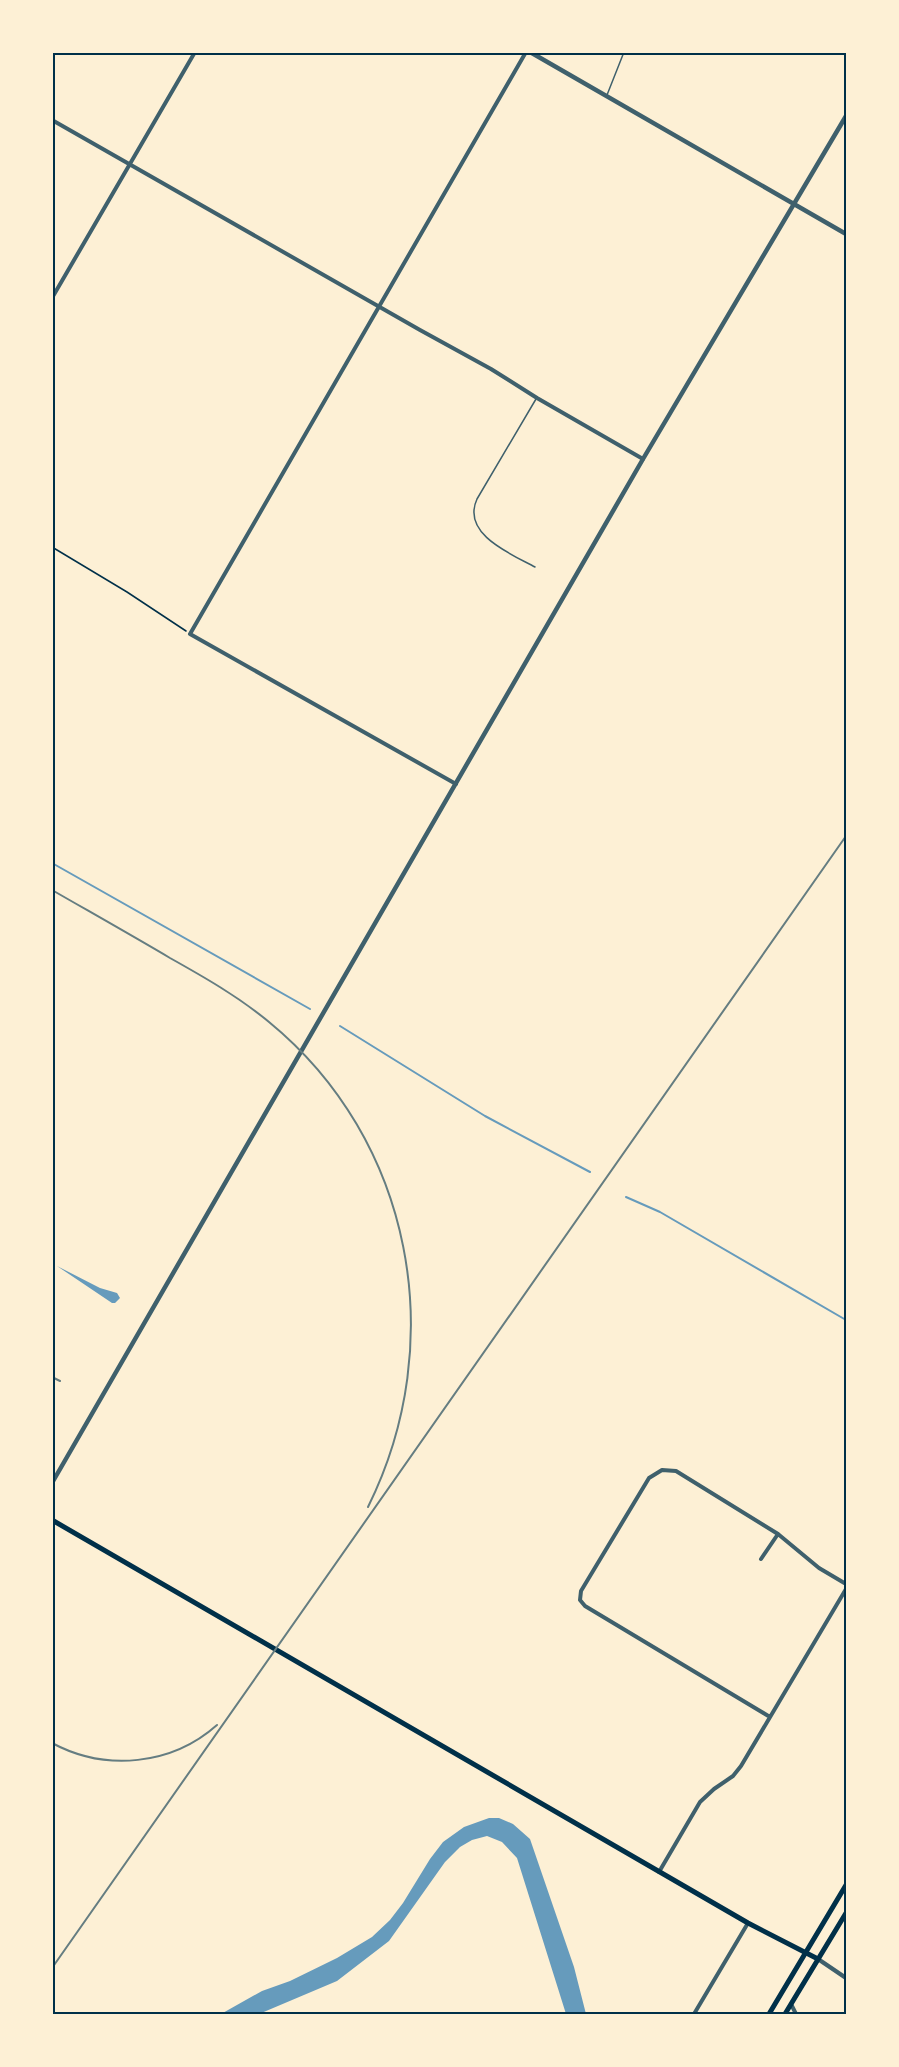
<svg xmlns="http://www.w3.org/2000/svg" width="899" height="2067" font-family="Commissioner,sans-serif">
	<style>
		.water { fill: #669bbc }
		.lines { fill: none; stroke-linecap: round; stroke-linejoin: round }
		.stream { stroke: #669bbc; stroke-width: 2 }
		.path { stroke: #003049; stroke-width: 1.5 }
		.service { stroke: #3f606c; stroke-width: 1.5 }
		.minor { stroke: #3f606c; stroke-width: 4 }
		.tertiary { stroke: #3f606c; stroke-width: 4.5 }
		.secondary { stroke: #003049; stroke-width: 5 }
		.primary { stroke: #003049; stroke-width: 5 }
		.rail { stroke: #657d81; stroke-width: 2 }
		.neatline { fill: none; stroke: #003049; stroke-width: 2 }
	</style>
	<rect width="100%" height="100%" fill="#fdf0d5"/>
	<path class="water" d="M57,1266L100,1288L117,1293L120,1298L115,1303H112Z
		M489,1818H499L513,1824L530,1839L574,1967L586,2014H566L517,1858L502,1842L487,1836L472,1840L460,1847L445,1862L389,1941L337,1981L259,2014H221L262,1991L290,1981L337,1958L372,1937L390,1920L403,1903L430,1859L443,1842L464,1827Z"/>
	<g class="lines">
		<path class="stream" d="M52,863L310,1009
			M340,1026L485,1116L590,1172
			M626,1197L660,1212L846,1320"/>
		<path class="path" d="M52,547L127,592L186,631"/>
		<path class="service" d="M607,95L624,52
			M535,567C511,554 461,534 477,499L536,399"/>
		<path class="minor" d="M52,120L420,330L491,369L537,398L643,459
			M52,298L195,52
			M456,784L190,634L526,52
			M761,1559L778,1534
			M770,1717L585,1606L580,1600L581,1591L649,1478L662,1470L676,1471L778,1534L819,1568L846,1584
			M659,1872L700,1802L714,1789L733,1776L741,1766L846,1589
			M791,2004L796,2014
			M694,2014L748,1923"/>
		<path class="tertiary" d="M530,52L846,234
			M52,1483L643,459L846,116
			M818,1959L846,1978"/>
		<path class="secondary" d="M52,1520L748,1923L818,1959"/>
		<path class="primary" d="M769,2014L846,1885
			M785,2014L846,1913"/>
		<path class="rail" d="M52,890C92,913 131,935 170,958C204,977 239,997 269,1022C413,1140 450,1342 368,1507
			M52,1377L60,1381
			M52,1388L54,1389
			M52,1743C106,1772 172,1765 217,1725
			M52,1968L846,836"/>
	</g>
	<rect width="899" height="2067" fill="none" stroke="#fdf0d5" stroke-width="108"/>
	<rect x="54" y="54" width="791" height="1959" class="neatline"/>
</svg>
